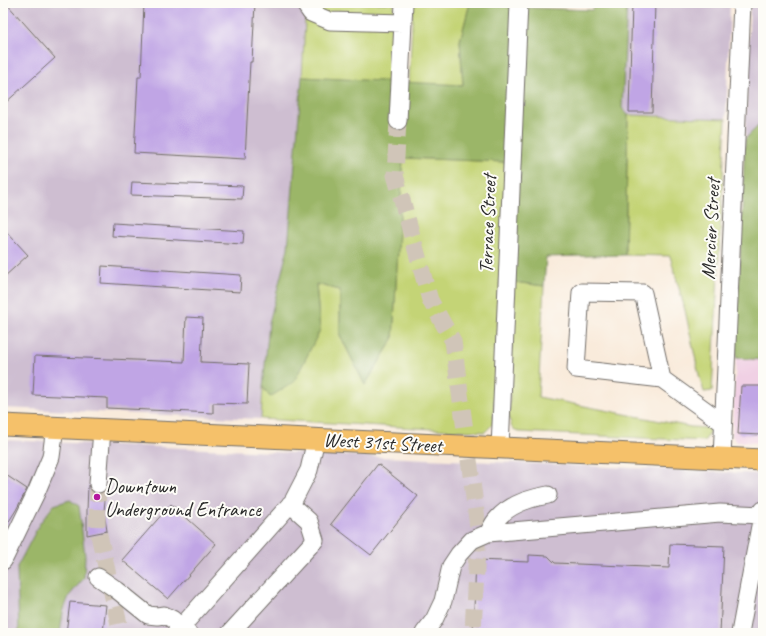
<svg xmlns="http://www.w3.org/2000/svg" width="766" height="636" font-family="Caveat,sans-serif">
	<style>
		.built { fill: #f0d0e4 }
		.industrial { fill: #cebed1 }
		.green { fill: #c4d476; stroke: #788050 }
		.forest { fill: #9bb667; stroke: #637049 }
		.building { fill: #c0a5e5 }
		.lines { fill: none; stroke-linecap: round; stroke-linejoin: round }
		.minor-tunnel { stroke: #d0c5b8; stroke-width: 17; stroke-dasharray: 17 8; stroke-linecap: butt }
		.minor-casing { stroke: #736e69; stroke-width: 19 }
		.major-casing { stroke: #736e69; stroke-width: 23 }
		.minor { stroke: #fff; stroke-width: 17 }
		.major { stroke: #f5c16b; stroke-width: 21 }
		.poi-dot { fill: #b5179e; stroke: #fdfcf7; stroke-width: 1.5 }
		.labels { text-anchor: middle; stroke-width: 4; stroke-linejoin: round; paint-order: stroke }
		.street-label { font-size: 20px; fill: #2b2b2b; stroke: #fdfcf7 }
		.poi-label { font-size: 20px; fill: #2b2b2b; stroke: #fdfcf7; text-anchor: start }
	</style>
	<rect width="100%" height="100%" fill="#fdfcf7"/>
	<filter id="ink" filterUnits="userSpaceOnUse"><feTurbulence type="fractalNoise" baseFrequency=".025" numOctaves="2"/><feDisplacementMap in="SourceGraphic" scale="8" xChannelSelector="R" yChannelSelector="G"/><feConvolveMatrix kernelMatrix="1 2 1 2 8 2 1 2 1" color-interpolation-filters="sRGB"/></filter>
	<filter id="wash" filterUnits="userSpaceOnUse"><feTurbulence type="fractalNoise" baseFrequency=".012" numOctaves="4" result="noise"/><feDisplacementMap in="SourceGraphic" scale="16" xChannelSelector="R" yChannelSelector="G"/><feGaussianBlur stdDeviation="0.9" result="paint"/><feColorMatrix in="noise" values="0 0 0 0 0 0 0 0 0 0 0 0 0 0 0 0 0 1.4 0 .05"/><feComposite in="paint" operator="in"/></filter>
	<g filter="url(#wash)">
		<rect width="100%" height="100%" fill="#f9ebdb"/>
		<path class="built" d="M736,358L763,360V443L737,442L732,436Z"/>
		<path class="industrial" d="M3,3H306L302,77L288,248L269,323L263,387L261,419L3,408Z
			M627,3H730L726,119L628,115L622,108Z
			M750,3H763V121L745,139Z
			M3,440L763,474V633H60L63,612L69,596L84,578L70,500L53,505L40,523L17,567L19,633H3Z"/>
		<path class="green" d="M306,3H394L390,82L302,77Z
			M413,3H470L460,41L463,85L409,83Z
			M628,115L726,119L712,391L704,392L699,375L685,310L670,256L625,255Z
			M403,158L506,162L493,424L485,432L261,419L263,387L271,397L320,330L316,284L340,290V335L365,385L393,339Z
			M514,282L544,286L538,397L691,427L710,428L708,436L704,441L519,432L512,428L509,418Z"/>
		<path class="forest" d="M470,3H507V7L592,10L596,3H627L622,108L628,115L625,255L546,257L544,286L514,282L506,162L403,158L393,339L365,385L340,335V290L316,284L320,330L294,382L270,397L263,387L269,323L288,248L302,77L463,85L460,41Z
			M763,121V360L736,358L745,139Z
			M70,500L79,506L85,556L84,578L69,596L63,612L60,633H19L17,567L40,523L54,505Z"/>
		<g id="blocks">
			<path class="building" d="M3,3H6L55,58L3,105Z
				M144,3H255L252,62H250L245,159L134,153L138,77H141Z
				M632,3H655L652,112H629Z
				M132,182L243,186L242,199L131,195Z
				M113,223L244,231L243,244L112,236Z
				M3,228L28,255L3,278Z
				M102,266L241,275L240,292L101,283Z
				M186,317L203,318L201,362L249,364L247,404L213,403V413L107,408V398L33,395L35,356L184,362Z
				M741,386H763V435L738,434Z
				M378,464L418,496L371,555L331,524Z
				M3,473L27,489L16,510L3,531Z
				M88,485L92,492L97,494L102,493L106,490L104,511L107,531L87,535V511Z
				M171,504L216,544L168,599L122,560Z
				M670,544L724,546L720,633H473L476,560L529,562V555L548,556L555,563L669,568Z
				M70,602L106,605L103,633H66Z"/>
		</g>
	</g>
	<g filter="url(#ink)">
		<use href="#blocks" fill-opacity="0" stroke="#736e69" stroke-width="1"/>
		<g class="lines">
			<path class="minor-tunnel" d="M398,121L395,175L430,300L453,341L478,527L473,633
				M98,484L97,526L121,633"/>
			<g class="minor-casing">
				<path id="minor" d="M304,3L311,13L330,21L403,23
					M398,121L404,3
					M662,379L576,369L581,292L643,293L662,379L723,423
					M500,448L519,3
					M722,458L742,3
					M98,484L102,429
					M488,533C491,529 493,523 497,519C509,505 530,498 548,495
					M3,561L36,493L51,457L55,427
					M98,577L117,590L148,615L157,616L164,615L172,619L188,633
					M176,633L293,501L309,470L316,439
					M230,633L315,540L309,521L290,504
					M424,633L434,620L443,601L451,566L459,554L472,540L488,533L720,513L762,515
					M740,633L763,510"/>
			</g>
			<g class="major-casing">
				<path id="major" d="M3,425L763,460"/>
			</g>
			<use href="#minor" class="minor"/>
			<use href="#major" class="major"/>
		</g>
	</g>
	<circle class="poi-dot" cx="97" cy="497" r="4"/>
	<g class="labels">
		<g class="street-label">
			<text transform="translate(487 224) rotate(-88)" y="7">Terrace Street</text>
			<text transform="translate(710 229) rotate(-87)" y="7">Mercier Street</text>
			<text transform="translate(383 442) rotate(3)" y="7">West 31st Street</text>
		</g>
		<g class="poi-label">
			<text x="105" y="493">Downtown<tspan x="105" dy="23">Underground Entrance</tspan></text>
		</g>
	</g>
	<rect width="766" height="636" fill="none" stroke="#fdfcf7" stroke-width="16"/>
</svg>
